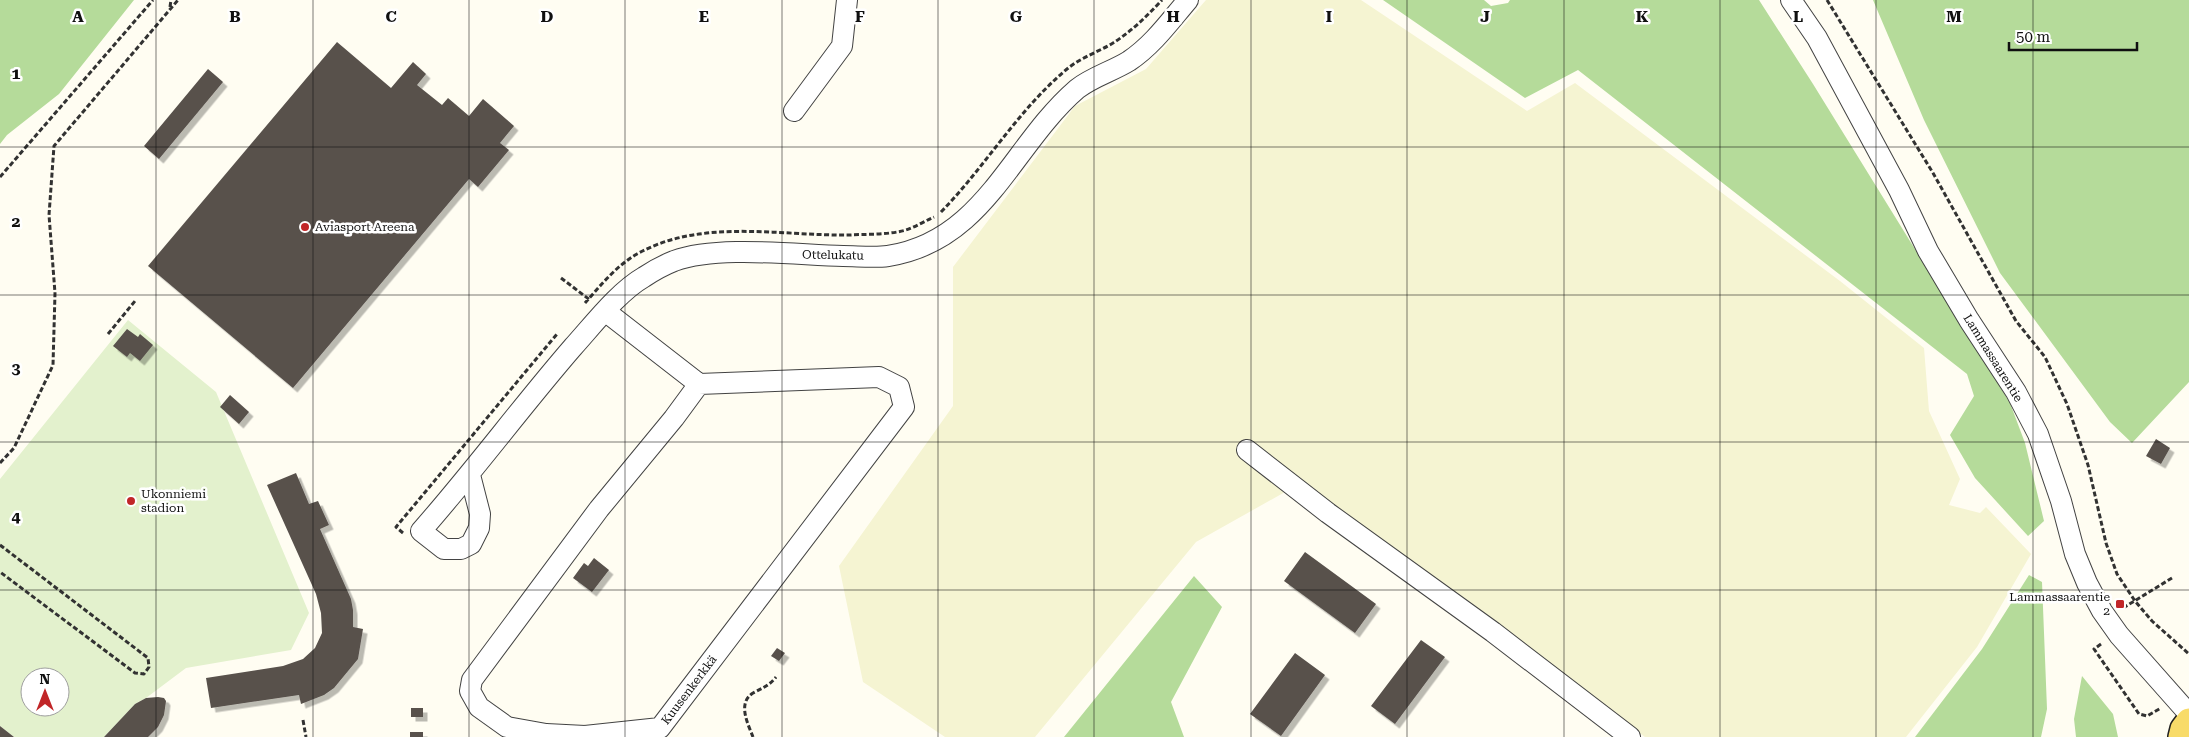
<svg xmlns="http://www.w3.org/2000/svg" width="2189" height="737" font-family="'Roboto Serif',serif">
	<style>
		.farmland { fill: #f5f4d2 }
		.forest { fill: #b5db9a }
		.pitch { fill: #e3f1cd; fill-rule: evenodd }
		.building { fill: #58514c; filter: url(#shadow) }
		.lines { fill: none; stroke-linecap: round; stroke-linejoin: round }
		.minor-casing { stroke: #434343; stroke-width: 22 }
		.major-casing { stroke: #212121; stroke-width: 28 }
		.path { stroke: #323232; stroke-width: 3; stroke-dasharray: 5 2.5; stroke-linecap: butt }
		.minor { stroke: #fff; stroke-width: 20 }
		.major { stroke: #f8db69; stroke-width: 25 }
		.grid { fill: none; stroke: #101010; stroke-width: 1; stroke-opacity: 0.55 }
		.poi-dot { fill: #c12628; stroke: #fff; stroke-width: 2 }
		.labels { text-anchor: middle; stroke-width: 5; stroke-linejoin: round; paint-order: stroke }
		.poi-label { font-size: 12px; fill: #101010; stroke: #fff; text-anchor: start }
		.street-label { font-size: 12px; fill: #101010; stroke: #fff }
		.grid-label { font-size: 16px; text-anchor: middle; font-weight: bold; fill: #101010; stroke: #fff; stroke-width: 5; stroke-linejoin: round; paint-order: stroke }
	</style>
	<defs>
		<filter id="shadow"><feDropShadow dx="4.5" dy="4.5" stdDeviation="0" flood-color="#0004"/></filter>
	</defs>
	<rect width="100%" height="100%" fill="#fffdf2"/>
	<path class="farmland" d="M1206,0H1361L1527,111L1575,83L1840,281L1924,348L1929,411L1960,479L1949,505L1980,513L1986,507L2031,554L1977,647L1906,737H1645L1301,483L1196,542L1035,737H945L863,682L839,566L953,406V267L1075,106L1146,69Z"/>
	<path class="forest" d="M0,0H134L59,94L7,135L0,144Z
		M1383,0H1484L1491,6L1508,3L1510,0H1759L1813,84L2010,403L2025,443L2044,521L2028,536L1975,478L1950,435L1974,396L1967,374L1578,70L1525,98Z
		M1873,0H2189V382L2132,443L2110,422L2000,273L1924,120Z
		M2029,575L2042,582L2047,709L2041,737H1915L1982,649Z
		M1194,576L1222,607L1171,702L1184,737H1064Z
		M2082,676L2113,714L2118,737H2076L2074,719Z"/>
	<path class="pitch" d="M128,320L216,392L309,613L291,650L186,668L146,698L135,704L104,737H14L0,726V479ZM30,677H60V707H30Z"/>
	<path class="building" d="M337,42L391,88L413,62L426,74L417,85L442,105L448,98L469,116L483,99L514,126L500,143L509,150L478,187L469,179L293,388L148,266Z
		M208,69L223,82L159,159L144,146Z
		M127,329L138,337L140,334L153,345L140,361L130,353L127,357L113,346Z
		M230,395L249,412L239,424L220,407Z
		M2156,439L2170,448L2161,464L2146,456Z
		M296,473L309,504L318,501L329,525L320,529L351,599L353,610V627L363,629L358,659L334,688L324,695L301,704L299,695L211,708L206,678L283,666L303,659L315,648L322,633L321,613L316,594L267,485Z
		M1305,552L1376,604L1355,633L1284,581Z
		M594,558L609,570L592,592L573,578L584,563L588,566Z
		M1421,640L1445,657L1395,724L1371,706Z
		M777,648L785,653L779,661L771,656Z
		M1295,653L1325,675L1281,736L1250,714Z
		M158,697L164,698L166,701L164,715L158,727L148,737H104L135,704L146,698Z
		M411,708H423V717H411Z
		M0,726L14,737H0Z
		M410,732H423V737H410Z"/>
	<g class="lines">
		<g class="minor-casing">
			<path id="minor" d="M1791,0L1817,38L1899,190L1928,251L1969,320L2016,392L2038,434L2061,501L2075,554L2087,583L2102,611L2119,635L2189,714
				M794,111L842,46L847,0
				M605,311L699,384
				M879,377L899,387L904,407L660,728L585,736L546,734L507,727L479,707L470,691L472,680L599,509L674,418L699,384Z
				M1247,450L1328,513L1493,632L1630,737
				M470,475L480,514L479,528L471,544L461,549H444L421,531C474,471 521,407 573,347C593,325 618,292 644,277C653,271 664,265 674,261C718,245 796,255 843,256C857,256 874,258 888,256C985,241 1011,146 1077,89C1092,77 1113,71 1129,61C1153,45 1170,21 1188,0"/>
		</g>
		<g class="major-casing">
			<path id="major" d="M2181,737L2183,729L2189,721"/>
		</g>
		<path class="path" d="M1827,0L1933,173L2016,321L2045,357L2067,404L2088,465L2106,543L2117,574L2135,601L2152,621L2189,654
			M170,7L171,0
			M0,177L153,0
			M941,212C985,167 1018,110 1067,69C1080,58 1098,52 1113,43C1132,31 1147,16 1162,0
			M561,278L590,300
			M585,303C600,286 616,266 637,254C701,218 779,236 849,235C868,234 888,235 906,230C915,227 925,221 934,217
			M108,334L135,301
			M0,463L14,448L53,365L55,293L49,215L54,146L178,0
			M403,533L396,527L557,334
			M0,545L148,658L149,667L144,674L135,673L0,572
			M2123,608L2172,578
			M2101,644L2094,649L2139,714L2147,716L2161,708
			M303,720L306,737
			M753,737C748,724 737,703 753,693C762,688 769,686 776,677"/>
		<use href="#minor" class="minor"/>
		<use href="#major" class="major"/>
	</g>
	<path class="grid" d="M156,0V737M313,0V737M469,0V737M625,0V737M782,0V737M938,0V737M1094,0V737M1251,0V737M1407,0V737M1564,0V737M1720,0V737M1876,0V737M2033,0V737M0,147H2189M0,295H2189M0,442H2189M0,590H2189"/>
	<g class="poi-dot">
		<circle cx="305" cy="227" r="5"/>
		<circle cx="131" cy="501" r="5"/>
		<rect x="2115" y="599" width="10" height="10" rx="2.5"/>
	</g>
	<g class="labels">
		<g class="poi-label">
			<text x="315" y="231">Aviasport Areena</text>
			<text x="141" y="498">Ukonniemi<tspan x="141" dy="14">stadion</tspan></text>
			<text x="2110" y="601" text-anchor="end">Lammassaarentie<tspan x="2110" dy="14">2</tspan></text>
		</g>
		<g class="street-label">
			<text transform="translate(833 255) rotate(1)" y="4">Ottelukatu</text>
			<text transform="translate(1993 358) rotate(58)" y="4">Lammassaarentie</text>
			<text transform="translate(689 690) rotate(-53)" y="4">Kuusenkerkkä</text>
		</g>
	</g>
	<g class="grid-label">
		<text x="78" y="22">A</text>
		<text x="235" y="22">B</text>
		<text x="391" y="22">C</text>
		<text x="547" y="22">D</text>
		<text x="704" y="22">E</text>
		<text x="860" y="22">F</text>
		<text x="1016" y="22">G</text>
		<text x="1173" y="22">H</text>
		<text x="1329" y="22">I</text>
		<text x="1485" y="22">J</text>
		<text x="1642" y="22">K</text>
		<text x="1798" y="22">L</text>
		<text x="1954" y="22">M</text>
		<text x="16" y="79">1</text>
		<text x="16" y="227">2</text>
		<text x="16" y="374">3</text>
		<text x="16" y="522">4</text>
	</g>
	<g transform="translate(45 692)"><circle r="24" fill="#ffffff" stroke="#9f9f9f"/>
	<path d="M0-4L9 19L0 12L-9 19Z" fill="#c12628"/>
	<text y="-8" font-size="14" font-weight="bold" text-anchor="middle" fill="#101010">N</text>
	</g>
	<path d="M2009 42v8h128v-8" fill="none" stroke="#101010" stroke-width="2.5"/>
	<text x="2016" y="42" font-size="15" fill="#101010" stroke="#ffffff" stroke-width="4" paint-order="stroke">50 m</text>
</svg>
